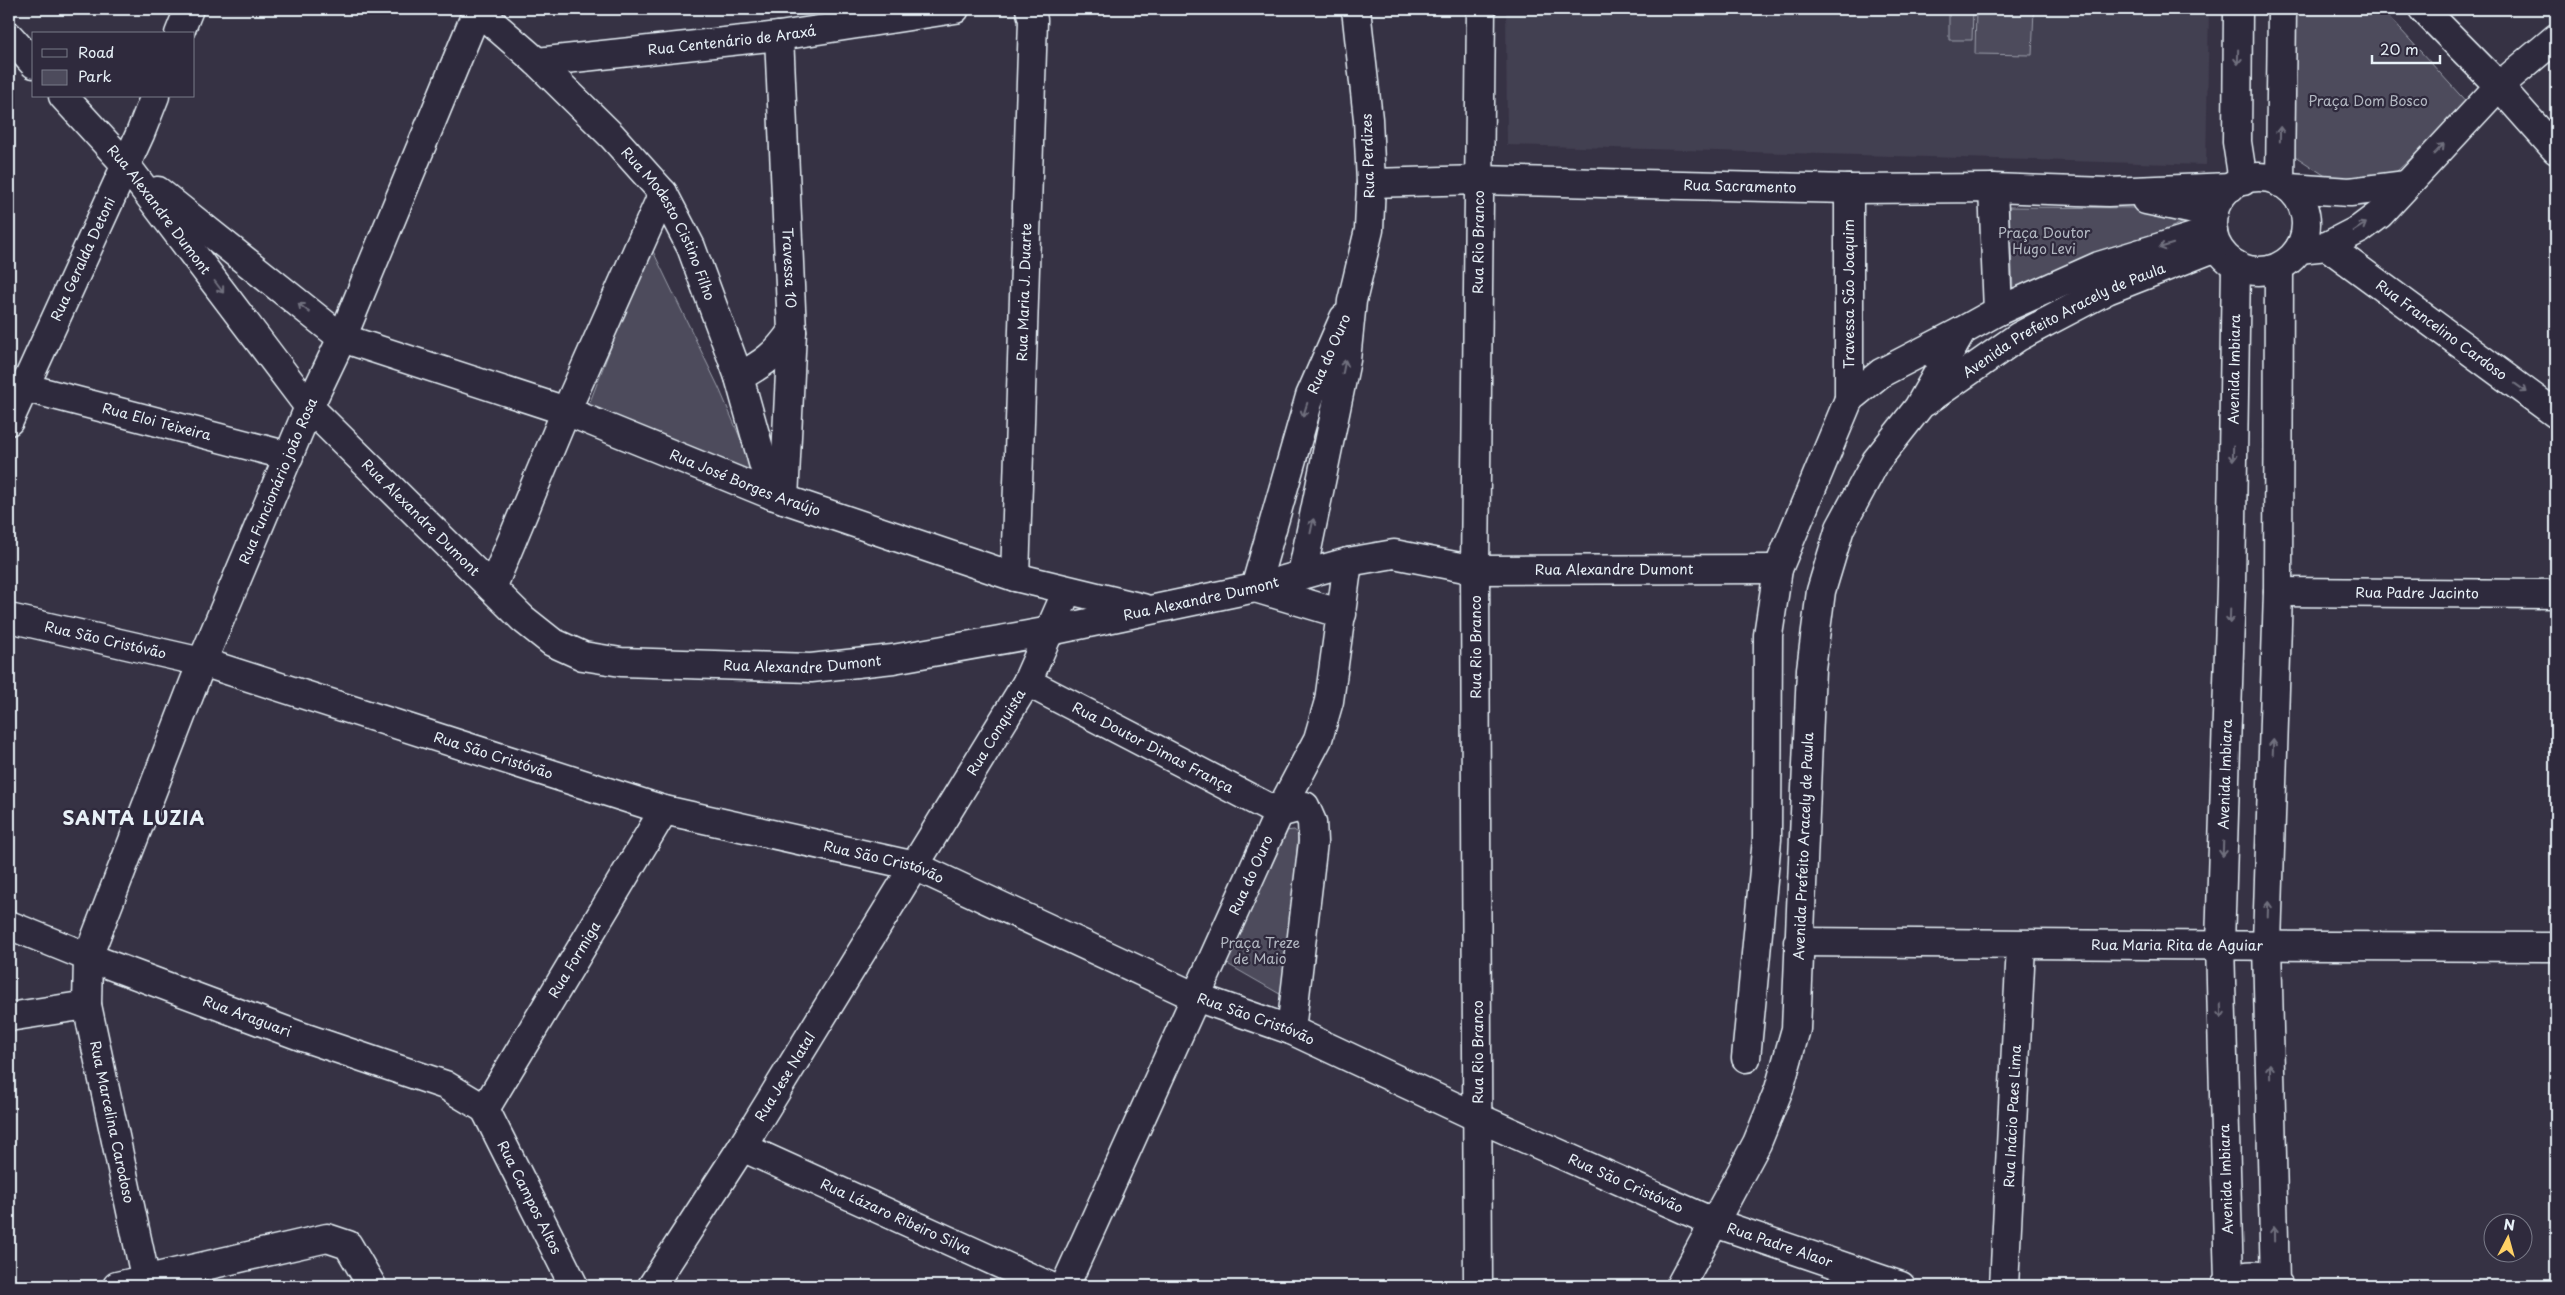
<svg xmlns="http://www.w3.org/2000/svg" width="2565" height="1295" font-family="'Playpen Sans',sans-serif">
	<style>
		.built { fill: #433f51 }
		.green { fill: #4d4b5c; stroke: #9a9eaa }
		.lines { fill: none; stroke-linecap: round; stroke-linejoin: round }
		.minor-casing { stroke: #e8f1f8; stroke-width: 31 }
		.major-casing { stroke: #e8f1f8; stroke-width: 31 }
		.minor { stroke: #2f2a3d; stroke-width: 28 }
		.major { stroke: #2f2a3d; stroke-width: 28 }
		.oneway { stroke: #70707e }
		.labels { text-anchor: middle; stroke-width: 4.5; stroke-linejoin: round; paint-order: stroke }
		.street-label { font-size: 14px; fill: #e8f1f8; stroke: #2f2a3d }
		.park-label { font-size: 14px; fill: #b2b7c1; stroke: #2f2a3d }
		.district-label { font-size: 19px; font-weight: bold; letter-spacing: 1px; fill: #e8f1f8; stroke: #2f2a3d }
	</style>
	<rect width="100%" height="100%" fill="#363244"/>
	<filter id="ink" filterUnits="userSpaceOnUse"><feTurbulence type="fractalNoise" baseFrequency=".02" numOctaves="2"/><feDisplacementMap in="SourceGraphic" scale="10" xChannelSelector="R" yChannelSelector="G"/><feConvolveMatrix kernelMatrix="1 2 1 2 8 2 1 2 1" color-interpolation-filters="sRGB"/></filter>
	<g filter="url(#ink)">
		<path class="built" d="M1506,9H2209L2206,165L1507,145Z"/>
		<path class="green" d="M1949,9H1973L1972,40H1949Z
			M1976,9H2034L2032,55L1975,54Z
			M2295,9H2382L2469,105L2386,181L2330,179L2295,156Z
			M2009,207L2143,208L2187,221L2013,290Z
			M650,245L719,388L756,475L588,407Z
			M1294,830L1298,833L1297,848L1285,997L1224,962L1285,831Z"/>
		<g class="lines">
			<g class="minor-casing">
				<g id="minor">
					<path id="s1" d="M476,9L537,62L612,136L663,193L691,247L739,377L772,495"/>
					<path d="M2423,9L2499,86L2556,150"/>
					<path d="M179,34L189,9"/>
					<path d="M9,36L34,64"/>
					<path id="s2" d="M779,36L792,331L784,499"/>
					<path id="s3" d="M537,62L779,36L955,9"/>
					<path id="s4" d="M63,96L126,165L309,407L523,619L552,642L583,656L621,662L811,668L893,659L1050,631L1255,588L1348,562L1394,554L1475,570L1778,569"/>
					<path id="s5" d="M1371,183L1479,180L1849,189L1993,188L2108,192L2231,187"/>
					<path d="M1993,188L1998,311"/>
					<path d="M2289,188L2350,192L2406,185"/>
					<path id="s6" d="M158,191L342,338L566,411L772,495L1015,577L1143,608"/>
					<path d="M2146,200L2199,211L2214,212"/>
					<path id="s7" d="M2327,246L2556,414"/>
					<path d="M2299,249L2327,246L2360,229L2380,214L2499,86L2556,38"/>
					<path d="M739,377C764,363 776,355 792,331"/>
					<path id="s8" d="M23,387L289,456"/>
					<path d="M1849,399V189"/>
					<path id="s9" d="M9,421L140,134L155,96"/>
					<path d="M1302,574L1346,360L1352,301L1369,230L1371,183L1368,119L1356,9"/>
					<path id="s10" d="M1015,577L1033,20L1030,9"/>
					<path d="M492,588L566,411L663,193"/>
					<path id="s11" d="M2278,592L2556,594"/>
					<path d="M1342,614L1255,588L1310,396L1344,318"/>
					<path id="s12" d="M9,618L202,662L664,810L915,866L1196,997L1291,1030L1479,1118L1715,1223L1901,1286"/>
					<path id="s13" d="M1027,682L1279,813L1305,806L1312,822L1313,842L1291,1030"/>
					<path id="s14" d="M9,925L88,957L300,1036L445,1085L485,1109"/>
					<path id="s15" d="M1798,942C2051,946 2303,945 2556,947"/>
					<path d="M9,1017L87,1005"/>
					<path d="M1746,1058L1767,839L1768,635L1778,569L1849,399L1881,373L1962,331"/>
					<path id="s16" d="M485,1109L664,810"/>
					<path id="s17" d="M485,1109L574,1286"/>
					<path id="s18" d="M742,1147L1049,1286"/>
					<path d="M117,1286L327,1238L348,1245L372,1286"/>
					<path id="s19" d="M147,1286L87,1005L88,957L202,662L309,407L342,338L478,9"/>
					<path id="s20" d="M652,1286L742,1147L1027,682L1067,591"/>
					<path id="s21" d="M1065,1286L1279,813L1318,739L1329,701L1348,562"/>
					<path id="s22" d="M1478,1286L1475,570L1481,9"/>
					<path id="s23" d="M2004,1286L2021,946"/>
				</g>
			</g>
			<g class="major-casing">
				<g id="major">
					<path d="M2238,9L2237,142L2243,181"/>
					<circle cx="2259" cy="224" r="47"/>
					<path d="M2280,183L2282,9"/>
					<path id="s24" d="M1925,402L2018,337L2107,290L2214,248"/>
					<path id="s25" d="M2229,1283L2220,944L2231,586L2236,265"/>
					<path d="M2275,1283L2267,944L2278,592L2279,267"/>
					<path id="s26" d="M1680,1286L1757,1143L1779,1089L1796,1029L1811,669L1821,591L1840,528L1876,461L1918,408L1962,331L1998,311L2099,266L2213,231"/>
					<path d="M2225,1286C2240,1272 2265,1272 2279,1286"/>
				</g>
			</g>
			<use href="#minor" class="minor"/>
			<use href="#major" class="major"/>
		</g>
		<defs><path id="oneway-shaft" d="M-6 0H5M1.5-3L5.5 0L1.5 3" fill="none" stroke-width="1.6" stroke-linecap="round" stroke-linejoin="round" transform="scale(1.25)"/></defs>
		<g class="oneway">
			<use href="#oneway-shaft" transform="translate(2238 57) rotate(91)"/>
			<use href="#oneway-shaft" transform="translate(2280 134) rotate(-89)"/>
			<use href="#oneway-shaft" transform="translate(2439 149) rotate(-46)"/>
			<use href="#oneway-shaft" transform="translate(2360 227) rotate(-32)"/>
			<use href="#oneway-shaft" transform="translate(2166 246) rotate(163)"/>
			<use href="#oneway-shaft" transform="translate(219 287) rotate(53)"/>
			<use href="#oneway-shaft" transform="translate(304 308) rotate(-141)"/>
			<use href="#oneway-shaft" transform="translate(1344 367) rotate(-79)"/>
			<use href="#oneway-shaft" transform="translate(2521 388) rotate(36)"/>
			<use href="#oneway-shaft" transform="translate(1305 410) rotate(108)"/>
			<use href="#oneway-shaft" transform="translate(2233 454) rotate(91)"/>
			<use href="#oneway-shaft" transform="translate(1312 526) rotate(-78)"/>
			<use href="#oneway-shaft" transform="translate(2230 616) rotate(92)"/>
			<use href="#oneway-shaft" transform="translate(2273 747) rotate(-88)"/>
			<use href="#oneway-shaft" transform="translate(2223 849) rotate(92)"/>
			<use href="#oneway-shaft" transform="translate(2268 909) rotate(-88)"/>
			<use href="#oneway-shaft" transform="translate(2221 1011) rotate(88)"/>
			<use href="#oneway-shaft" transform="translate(2270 1071) rotate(-91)"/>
			<use href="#oneway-shaft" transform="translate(2274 1234) rotate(-91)"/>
		</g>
	</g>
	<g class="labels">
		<g class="street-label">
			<text dy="5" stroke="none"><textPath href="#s3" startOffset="196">Rua Centenário de Araxá</textPath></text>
			<text transform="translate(1368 156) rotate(-92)" y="5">Rua Perdizes</text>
			<text dy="5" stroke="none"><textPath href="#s5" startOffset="369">Rua Sacramento</textPath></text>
			<text dy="5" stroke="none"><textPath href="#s4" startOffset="149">Rua Alexandre Dumont</textPath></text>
			<text dy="5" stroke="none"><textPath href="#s1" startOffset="292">Rua Modesto Cistino Filho</textPath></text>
			<text dy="5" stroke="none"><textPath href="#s22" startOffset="1044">Rua Rio Branco</textPath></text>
			<text dy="5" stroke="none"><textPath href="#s9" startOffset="178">Rua Geralda Detoni</textPath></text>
			<text dy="5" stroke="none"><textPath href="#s2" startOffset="232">Travessa 10</textPath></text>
			<text dy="5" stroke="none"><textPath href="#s10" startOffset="285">Rua Maria J. Duarte</textPath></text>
			<text transform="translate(1849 294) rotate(-90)" y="5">Travessa São Joaquim</text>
			<text dy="5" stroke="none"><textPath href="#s24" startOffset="162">Avenida Prefeito Aracely de Paula</textPath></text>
			<text dy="5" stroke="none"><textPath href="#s7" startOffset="142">Rua Francelino Cardoso</textPath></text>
			<text transform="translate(1329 354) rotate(-66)" y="5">Rua do Ouro</text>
			<text dy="5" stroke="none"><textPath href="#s25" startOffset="914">Avenida Imbiara</textPath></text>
			<text dy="5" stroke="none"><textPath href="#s8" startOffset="138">Rua Eloi Teixeira</textPath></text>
			<text dy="5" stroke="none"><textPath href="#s19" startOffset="848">Rua Funcionário joão Rosa</textPath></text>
			<text dy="5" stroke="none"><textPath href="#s6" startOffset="664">Rua José Borges Araújo</textPath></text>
			<text dy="5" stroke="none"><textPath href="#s4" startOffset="554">Rua Alexandre Dumont</textPath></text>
			<text dy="5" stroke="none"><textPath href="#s4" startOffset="1814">Rua Alexandre Dumont</textPath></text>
			<text dy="5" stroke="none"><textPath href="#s11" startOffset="139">Rua Padre Jacinto</textPath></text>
			<text dy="5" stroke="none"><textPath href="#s4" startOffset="1394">Rua Alexandre Dumont</textPath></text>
			<text dy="5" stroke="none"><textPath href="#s12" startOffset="99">Rua São Cristóvão</textPath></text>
			<text transform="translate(1476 647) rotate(-90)" y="5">Rua Rio Branco</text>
			<text dy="5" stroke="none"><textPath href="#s4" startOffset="989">Rua Alexandre Dumont</textPath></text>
			<text dy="5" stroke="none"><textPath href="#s20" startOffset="652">Rua Conquista</textPath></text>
			<text dy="5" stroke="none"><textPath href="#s13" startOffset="142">Rua Doutor Dimas França</textPath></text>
			<text dy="5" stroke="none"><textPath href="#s12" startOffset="504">Rua São Cristóvão</textPath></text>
			<text dy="5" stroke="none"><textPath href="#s25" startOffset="509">Avenida Imbiara</textPath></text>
			<text dy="5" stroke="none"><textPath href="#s26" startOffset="466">Avenida Prefeito Aracely de Paula</textPath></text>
			<text dy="5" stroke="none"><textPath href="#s12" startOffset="909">Rua São Cristóvão</textPath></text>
			<text dy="5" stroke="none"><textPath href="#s21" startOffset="451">Rua do Ouro</textPath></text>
			<text dy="5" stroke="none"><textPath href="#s15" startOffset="379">Rua Maria Rita de Aguiar</textPath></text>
			<text dy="5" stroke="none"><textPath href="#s16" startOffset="174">Rua Formiga</textPath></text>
			<text dy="5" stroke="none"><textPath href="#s14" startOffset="255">Rua Araguari</textPath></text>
			<text dy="5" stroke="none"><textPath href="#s12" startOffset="1314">Rua São Cristóvão</textPath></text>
			<text transform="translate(1478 1052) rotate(-90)" y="5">Rua Rio Branco</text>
			<text dy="5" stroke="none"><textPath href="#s20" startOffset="248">Rua Jese Natal</textPath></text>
			<text dy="5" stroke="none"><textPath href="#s23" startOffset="170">Rua Inácio Paes Lima</textPath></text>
			<text transform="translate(112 1122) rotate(78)" y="5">Rua Marcelina Carodoso</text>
			<text transform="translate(2226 1179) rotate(-92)" y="5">Avenida Imbiara</text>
			<text dy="5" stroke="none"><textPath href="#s12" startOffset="1719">Rua São Cristóvão</textPath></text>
			<text dy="5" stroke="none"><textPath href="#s17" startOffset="99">Rua Campos Altos</textPath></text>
			<text dy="5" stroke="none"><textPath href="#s18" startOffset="169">Rua Lázaro Ribeiro Silva</textPath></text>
			<text dy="5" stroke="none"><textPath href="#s12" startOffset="1885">Rua Padre Alaor</textPath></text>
		</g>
		<g class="park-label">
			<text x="2368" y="106">Praça Dom Bosco</text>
			<text x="2044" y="238">Praça Doutor<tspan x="2044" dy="16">Hugo Levi</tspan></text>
			<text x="1260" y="948">Praça Treze<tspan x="1260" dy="16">de Maio</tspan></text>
		</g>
		<g class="district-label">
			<text x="134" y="825">SANTA LUZIA</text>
		</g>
	</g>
	<rect width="2565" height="1295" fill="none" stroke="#2f2a3d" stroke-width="30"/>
	<rect x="15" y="15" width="2535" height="1265" fill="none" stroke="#e8f1f8" stroke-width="2" filter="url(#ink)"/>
	<rect x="32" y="32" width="162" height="65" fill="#2f2a3d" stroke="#797a88"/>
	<rect x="42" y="49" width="25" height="8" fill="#2f2a3d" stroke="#797a88"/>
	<text x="78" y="58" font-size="15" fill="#e8f1f8">Road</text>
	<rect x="42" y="70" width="25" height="15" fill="#4d4b5c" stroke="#797a88"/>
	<text x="78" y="82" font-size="15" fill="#e8f1f8">Park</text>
	<g transform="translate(2508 1238) rotate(6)"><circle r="24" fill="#2f2a3d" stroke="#797a88"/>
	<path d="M0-4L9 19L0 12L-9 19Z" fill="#ffd166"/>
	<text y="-8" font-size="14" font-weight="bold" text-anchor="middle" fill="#e8f1f8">N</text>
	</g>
	<path d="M2372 55v8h68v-8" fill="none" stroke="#e8f1f8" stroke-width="2.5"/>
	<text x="2380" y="55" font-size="15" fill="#e8f1f8" stroke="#2f2a3d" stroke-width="4" paint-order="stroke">20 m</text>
</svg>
